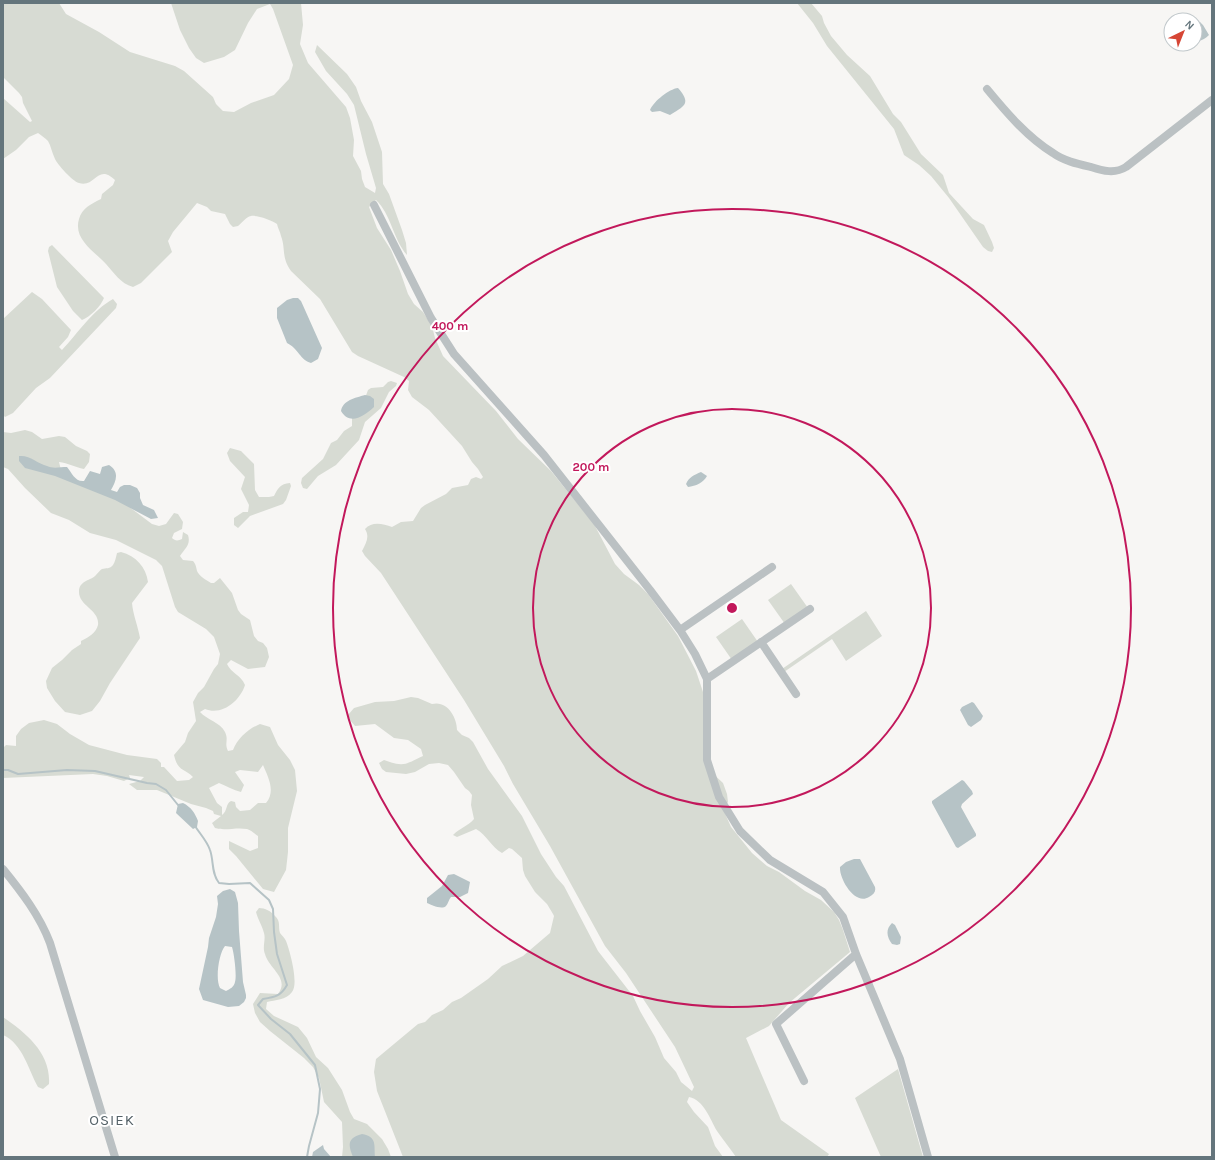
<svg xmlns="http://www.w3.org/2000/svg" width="1215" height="1160" font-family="Karla,sans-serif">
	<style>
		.green { fill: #d7dbd3; fill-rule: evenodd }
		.water { fill: #b6c3c6; fill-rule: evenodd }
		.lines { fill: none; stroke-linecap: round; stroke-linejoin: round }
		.stream { stroke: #b6c3c6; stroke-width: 2 }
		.minor { stroke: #bbc1c3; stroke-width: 8 }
		.ring { fill: none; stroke: #c2185b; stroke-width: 2 }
		.labels { text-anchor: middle; stroke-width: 4; stroke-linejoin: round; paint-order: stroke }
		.quarter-label { font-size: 15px; letter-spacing: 1px; fill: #556268; stroke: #fff }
		.centre { fill: #c2185b; stroke: #fff; stroke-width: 2 }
		.ring-label { font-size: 12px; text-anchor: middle; font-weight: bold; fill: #c2185b; stroke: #fff; stroke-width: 4; stroke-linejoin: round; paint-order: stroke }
	</style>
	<rect width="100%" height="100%" fill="#f7f6f4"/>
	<path class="green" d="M3,3H59L66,14L99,32L130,52L175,66L184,71L213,97L216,104L223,111L234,112L251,103L274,95L289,79L293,65L273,9L270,4L257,9L248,23L235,50L224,57L204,63L196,58L189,48L180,30L171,3H301L303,25L300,44L308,63L346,107L350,118L354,140L353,156L361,171L362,179L365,187L375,193L376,188L366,154L354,105L347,94L326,71L315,52L317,45L347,74L356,87L361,101L372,122L382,152L383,184L389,194L402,230L406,243L407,255C393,239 391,214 376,200L369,207L377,228L391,250L400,271L408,294L414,304L423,312L432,326L435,338L443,356L496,411L518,439L551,471L594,524L615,564L624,574L639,585L648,594L678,636L696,671L703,692V745L707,768L723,783L727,794L728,802L723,809L731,827L752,853L767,866L779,872L805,891L821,900L834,912L839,920L843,930L850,952L789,1003L769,1026L746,1038L781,1120L829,1154L827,1157H736C730,1148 723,1140 717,1131C710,1119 704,1100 689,1097L687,1102L694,1112L708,1127L715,1146L723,1157H403L377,1091L374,1072L376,1059L418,1024L425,1022L432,1015L443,1010L452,1002L461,998L488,979L502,966L523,956L550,933L554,916L553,914L547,904L535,892L525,876L523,870L522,858L512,849L509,848L502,853C491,847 487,835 476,829L457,837L453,835C460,828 468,826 474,819L471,805L472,795L469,791L465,788L454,772L448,765L439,763L429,764L415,772L406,774L386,772L382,769L379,763L384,760C404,767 404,765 423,756L421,749L408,740L394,738L375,724L355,726L350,720L348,715L354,708L375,702L394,701L411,697L418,698L432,704C447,700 457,717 457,730L462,735L469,738L473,742L488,769L522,816L541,854L556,877L564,886L598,951L633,996L640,1011L655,1037L664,1058L676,1072L681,1082L692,1091L694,1087L675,1047L626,973L605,946L550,846L513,784L504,766L464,700L381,573L365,556L362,551C366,543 370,537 365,529C372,521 383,524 392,527L401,522L413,521L421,508L425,505L446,494L452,488L468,485L471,479L476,477L481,479L483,477L478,469L472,462L462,446L429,410L412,397L408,390L409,381L404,377L358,356L352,352L320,299L291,271C281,257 286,249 281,236C280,231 278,229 277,224C272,220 257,215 251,216C246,217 242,223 238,226L233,227L230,224L225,214L211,211L207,207L197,203L173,232L168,241L172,252L141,283L133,287C120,283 115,274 106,264C94,251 73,239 79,219C82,208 91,204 101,199L102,194L113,185L115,180C97,163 96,188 79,183C72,181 58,165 55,159C52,153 51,146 48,141C45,138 41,135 38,133L29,137L16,150L3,159V98L30,122L32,121L23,103L22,97L19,93L3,77Z
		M797,3H811L822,16L824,23L831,36L847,55L870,76L893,114L901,122L921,154L943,175L949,193L973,219L984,225L992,242L994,248L992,252L988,251L983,247L949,198L931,176L919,165L904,155L894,129L827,46L813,23Z
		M52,245L104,298C101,306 90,317 82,320L73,311L57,287L48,251L49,247Z
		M32,292L42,299L71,330L68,337L59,347L62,350C78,333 93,310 113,299L117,304L116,308L50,378L36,388L13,413L5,417L3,415V319Z
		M391,381L397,383L396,386L389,392L381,408L365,422L359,440L336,465L318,476L307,489L303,488L301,483L302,478L323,459L331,443L337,440L344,431L352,426V413L364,401L368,390L371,388L383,387L388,382Z
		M25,430L32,432L42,439L59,436L65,437L76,446L87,451L90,454L89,462L84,469C75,467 68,463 59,462L62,474L120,500L152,524L159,526L166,524L174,513L178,514L183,522L182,529L174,533L172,538C175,541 178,541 182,539L183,532L188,535C191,545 185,548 180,556L183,560L193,561C196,565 196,566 197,571C199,576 206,580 211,583H214L220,578L232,593L238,610L241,614L250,620L254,636L258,641L263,643L267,648L269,657L265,667L248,669L231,660L227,664C231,673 241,675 245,685C240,701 222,716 205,709L200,712C207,720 220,722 225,732C229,740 224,743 228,751L233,750C238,738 248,729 260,724L270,727L278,745L290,760L295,770L297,791L288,828V852L286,870L274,892L263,889L236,856L229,849V841L250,851L258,848V836C255,834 251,830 247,829C236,827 225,831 215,828L212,823L221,816L214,814L213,811L206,808L191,804L157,790H137L129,784L140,781L144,777L129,775L130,778L124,781L107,776L93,774L3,778V748L6,745L16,746V736L21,729L29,723L44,720L57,724L70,734L89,745L127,755L157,759L161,763V767H164L177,781L189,780L193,777C183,767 178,772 174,755L185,742L188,733L196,721L193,702L198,693L204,687L214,669L218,664L220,654L214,637L206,629L178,612L175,607L162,566L156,560L116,540L90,533L69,520L51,513L25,488L8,469L3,467V432L11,433ZM263,765C268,777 276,791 266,803H258L250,810L240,811L236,807L235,802L231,801C225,804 228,811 222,815V807L217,803L209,788L219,783C227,786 233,790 241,792L244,785L235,772L240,770L258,772Z
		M230,448L241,451L254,464L255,490L259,497H269L274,496C278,488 280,484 290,483L291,486L286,500L283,504L250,516L238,528L234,525V518L243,512H248L249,505L241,489L245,477L230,461L227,453Z
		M121,552C136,556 146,567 148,582L132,603C133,615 138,626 140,638L110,683L100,701L92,711L80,715L65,712L55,701L47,688L46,681L52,668L62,660L72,650L81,644V641C89,637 96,633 98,625C100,610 79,606 79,592C79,581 89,581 95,576C97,574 100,570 102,569C106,568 110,569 113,565C115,562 116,557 117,553Z
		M791,584L808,608L785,624L768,600Z
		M866,611L882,636L846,661L832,639L784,672L782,669Z
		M742,619L758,642L732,660L716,637Z
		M259,908C265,908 271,911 275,916C281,921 278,927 280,933C282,936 285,938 286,941C290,951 299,984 292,992C286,1000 275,1000 267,1002L266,1009L274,1016L298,1027L307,1038L316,1057L328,1068L342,1090L350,1112L354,1119L367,1124L382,1139L388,1149L391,1157H342L343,1147L342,1122L324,1102L319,1078L313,1067L304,1058L270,1031L260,1022L255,1013L253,1004L260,993L278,994C290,978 269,969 265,954C262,947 266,940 264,933C262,925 258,920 256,912Z
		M3,1017C26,1033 51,1053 49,1084L43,1089L38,1087C28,1069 23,1044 3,1035Z
		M898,1069L923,1157H881L855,1098Z"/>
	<path class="water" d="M1200,22L1203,25L1209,35C1205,39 1200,42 1195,40V25Z
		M678,88C692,104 684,106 670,115L660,111L652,112L650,110C654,101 669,89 678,88Z
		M293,298H298L301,301L322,348L318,359L311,363C300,360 299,349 287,343L277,318V308L287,300Z
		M365,395L370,396L374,399V407C364,416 350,426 341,411C343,400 355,398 365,395Z
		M19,456C31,455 36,463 47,466C53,469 60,467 67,467C72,473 75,482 84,481L90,471L100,474L102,467L109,465C120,472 116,481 111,490L117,492L120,487L124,485H130L137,488L140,493V498L143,505L154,510L158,518L151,519L115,500L55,476L25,468L19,461Z
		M701,472L707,476C703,483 696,486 688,487L686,484C689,477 694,475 701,472Z
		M972,702L974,703L983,716L981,720L971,727L968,725L960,710L962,707Z
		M962,780L964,781L972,791L973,794L962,804L961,807L976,834V836L958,848L956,847L932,803V801Z
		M183,803C191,807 195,813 198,821L197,827L193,829L176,813L178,804Z
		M854,859H860L875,887C876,892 874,894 869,897C855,906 839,879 840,867L846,862Z
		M454,874L470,882L468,893L460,897H451C449,899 448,904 446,906C442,910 431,905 427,903V898L442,886L448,875Z
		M230,889L235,892L238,903L239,931L243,982L246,995V998L244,1002L239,1006L228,1007L203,1000L199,989L208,947L209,938L216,917L218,904L217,896L223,891ZM225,946L232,947C234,953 237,976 235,982C234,987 230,989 226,991L220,988C215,979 219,953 225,946Z
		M892,923L895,925L901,937L900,944L897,945L892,944C887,937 885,930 892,923Z
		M362,1134C377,1137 374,1144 375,1157H353C348,1145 347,1138 362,1134Z
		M323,1145L324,1149L331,1157H312L313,1152Z"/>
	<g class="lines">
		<path class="stream" d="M3,770H8L18,774L67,770L95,771L147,783L156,784L166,790L178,805
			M195,826C200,834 207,841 210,850C214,861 211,873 219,883L229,884L250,883L269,900L273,909L274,932L277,954L287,985C281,996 275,997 263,999L258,1005L271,1019L290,1034L315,1065L320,1089L318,1113L309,1146L307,1157"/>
		<path class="minor" d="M987,89C1006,112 1027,137 1053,153C1064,161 1078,164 1091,167C1103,171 1115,174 1126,167L1212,100
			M374,205L431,318L454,354L544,455L650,590L680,630L695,654L707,679V760L719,797L740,831L770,860L823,892L843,917L856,954L900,1059L928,1157
			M680,630L772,567
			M761,642L796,694
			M707,679L810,609
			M3,869C21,891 40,916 50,943L115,1157
			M804,1081L776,1024L856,954"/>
	</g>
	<g class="ring">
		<circle cx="732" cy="608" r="199"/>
		<circle cx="732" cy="608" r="399"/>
	</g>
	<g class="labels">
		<g class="quarter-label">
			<text x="112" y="1125">OSIEK</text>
		</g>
	</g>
	<circle cx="732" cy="608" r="6" class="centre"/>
	<g class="ring-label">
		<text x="450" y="330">400 m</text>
		<text x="591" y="471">200 m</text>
	</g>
	<rect width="1215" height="1160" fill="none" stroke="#64757c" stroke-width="8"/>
	<g transform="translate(1183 32) rotate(43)"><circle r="19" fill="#ffffff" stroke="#c1c8cb"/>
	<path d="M0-3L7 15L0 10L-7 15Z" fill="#d64635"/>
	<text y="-6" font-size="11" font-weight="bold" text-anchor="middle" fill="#64757c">N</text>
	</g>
</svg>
